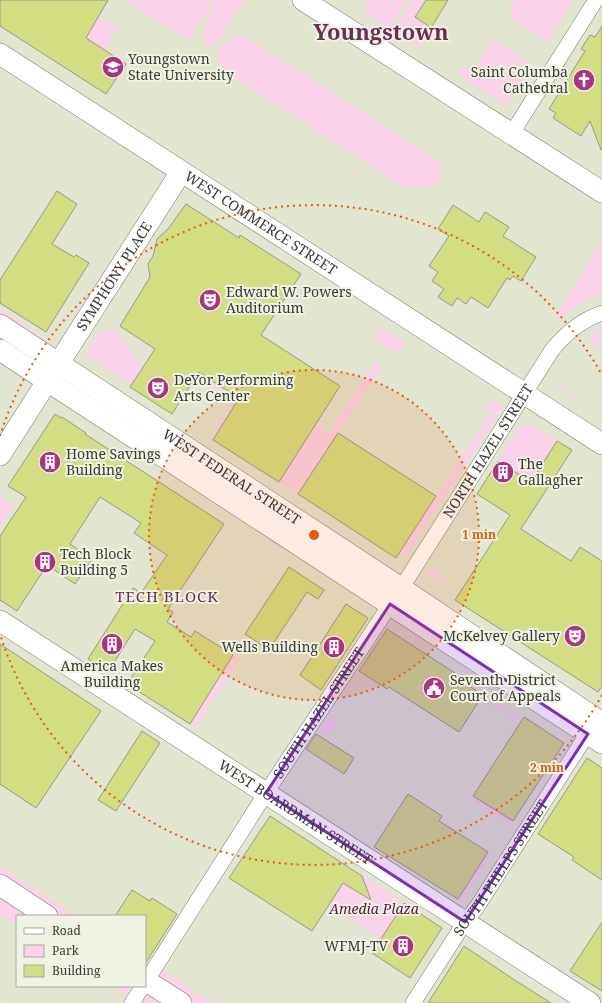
<svg xmlns="http://www.w3.org/2000/svg" width="602" height="1003" font-family="'Noto Serif',serif">
	<style>
		.built { fill: #e2e6d0; fill-rule: evenodd }
		.green { fill: #fad2e9 }
		.building { fill: #d3de82; stroke: #97998c }
		.lines { fill: none; stroke-linecap: round; stroke-linejoin: round }
		.street-casing { stroke: #7b7c70; stroke-width: 16 }
		.secondary-casing { stroke: #7b7c70; stroke-width: 22 }
		.street { stroke: #fff; stroke-width: 15 }
		.secondary { stroke: #fff; stroke-width: 21 }
		.marked { fill: #7b2cbf; fill-opacity: 0.2; stroke: #7b2cbf; stroke-width: 3; stroke-linejoin: round }
		.ring { fill: none; stroke: #e8590c; stroke-width: 2; stroke-dasharray: 2 4 }
		.labels { text-anchor: middle; stroke-width: 4; stroke-linejoin: round; paint-order: stroke }
		.poi-label { font-size: 14px; fill: #393a34; stroke: #f0f3e4; text-anchor: start }
		.street-label { font-size: 14px; fill: #393a34; stroke: #f0f3e4 }
		.park-label { font-size: 14px; font-style: italic; fill: #5b1345; stroke: #f0f3e4 }
		.neighbourhood-label { font-size: 15px; letter-spacing: 1px; fill: #6b2e55; stroke: #f0f3e4 }
		.town-label { font-size: 22px; font-weight: bold; fill: #6b2e55; stroke: #f0f3e4 }
		.centre { fill: #e8590c; stroke: #f0f3e4; stroke-width: 2 }
		.ring-label { font-size: 12px; text-anchor: middle; font-weight: bold; fill: #e8590c; stroke: #f0f3e4; stroke-width: 4; stroke-linejoin: round; paint-order: stroke }
	</style>
	<rect width="100%" height="100%" fill="#f0f3e4"/>
	<path class="built" d="M0,0H602V1003H2L0,1002ZM17,916H145V986H17Z"/>
	<path class="green" d="M124,0H205L212,4L189,41Z
		M211,0H245L221,37L213,46L205,44C198,29 218,13 211,0Z
		M371,0H387L392,3L394,0H407L389,28L363,11Z
		M412,0H421L424,2L415,17L431,28L419,47L393,30Z
		M516,0H574L548,42L512,19L509,12Z
		M98,17L118,29L104,50L86,38Z
		M241,35L246,37L444,165L442,167L440,181L433,186L403,187L223,70C221,66 217,60 217,55C217,46 233,36 241,35Z
		M492,39L533,65L507,106L458,74L463,66L472,71Z
		M602,242V294L577,306L559,318L555,316Z
		M0,309L40,335L34,344L13,323L0,314Z
		M380,327L406,344L400,352C392,353 382,344 375,339V335Z
		M118,329L116,331L143,367L131,385L84,354L99,332Z
		M602,329V345L599,349L589,336Z
		M263,361L215,436V428L219,419L226,414L234,397Z
		M376,361L383,365L298,494L279,482L315,425L329,433Z
		M202,375L230,392L242,377L229,396L206,381L203,382L199,380Z
		M557,384L584,402L583,404L556,386Z
		M492,400L504,407L406,556L400,552L490,413L485,410Z
		M532,425L557,441L531,482L498,461L520,427Z
		M0,497L14,506L0,527Z
		M428,568L448,580L444,584C440,583 429,575 426,571Z
		M233,655L240,658L196,727L190,724Z
		M483,695L522,720L520,722L481,697Z
		M332,715L334,718L336,724L331,732L323,734L320,732Z
		M473,796L513,821L511,825L471,799Z
		M488,852L491,854L461,901L458,899Z
		M0,866L77,916H61L0,876Z
		M358,873L404,903L381,939L328,906L343,883L349,886Z
		M0,898L28,916H17V925L0,914Z
		M162,970L213,1003H196L158,978Z
		M111,986H133L127,996Z
		M148,994L161,1003H146L144,1000Z"/>
	<path class="building" d="M0,0H108L86,38L126,64L106,94L0,26Z
		M426,0H448L431,28L415,17Z
		M602,26V150H601L590,121L581,136L553,118L556,113L549,109L585,51L581,49L590,35L595,37Z
		M57,191L77,204L52,244L74,257L76,255L89,263L46,332L0,303V280Z
		M186,204L239,238L240,235L301,274L261,335L340,386L279,482L213,440L239,398L214,382L199,372L172,414L130,387L155,349L120,326L150,277L148,264L153,256L157,239L168,229Z
		M453,205L479,222L485,212L509,227L503,236L536,257L521,281L513,276L510,280L507,278L488,308L471,297L466,304L457,298L452,306L438,297L444,289L432,281L438,272L429,266L449,236L438,229Z
		M55,414L61,418L62,417L86,433L85,434L224,524L168,609L173,612L167,622L191,637L195,631L233,655L190,724L127,684L155,641L135,629L108,672L88,659L133,588L141,593L167,555L134,533L141,523L100,497L70,544L92,559L75,584L47,565L17,611L0,600V536L26,497L8,486Z
		M338,433L436,496L396,558L298,494Z
		M557,441L572,450L521,529L571,561L580,547L602,561V686L598,692L455,600L510,515L477,494L498,461L531,482Z
		M289,567L324,590L318,599L307,592L269,650L245,634Z
		M346,604L368,618L321,690L300,675Z
		M387,629L455,673L453,676L483,695L459,732L389,687L387,689L359,671Z
		M0,644L101,711L36,808L0,784Z
		M524,717L564,743L513,821L473,796Z
		M142,731L160,743L116,811L98,800Z
		M316,734L354,758L344,774L306,749Z
		M587,758L602,768V880L572,860L574,857L538,834Z
		M408,794L442,816L439,821L488,852L458,899L374,847Z
		M270,816L362,876L371,900L343,883L312,931L229,878Z
		M132,890L150,901L152,898L177,914L145,964V916H115Z
		M404,903L442,928L410,978L372,953Z
		M602,922V991L570,971Z
		M464,946L516,981L551,1003H428Z"/>
	<g class="lines">
		<g class="street-casing">
			<g id="street">
				<path d="M512,133L596,0"/>
				<path id="s1" d="M145,983L266,793L409,576L552,350C566,333 581,320 602,313"/>
				<path d="M132,1003L143,986"/>
				<path id="s2" d="M413,1003L465,922L477,907L593,725"/>
			</g>
		</g>
		<g class="secondary-casing">
			<g id="secondary">
				<path d="M303,0L602,192"/>
				<path id="s3" d="M0,54L602,444"/>
				<path id="s4" d="M0,325L401,588L602,723"/>
				<path d="M0,350L602,743"/>
				<path id="s5" d="M0,455L181,172"/>
				<path id="s6" d="M0,621L590,1003"/>
				<path d="M0,885L47,916"/>
				<path d="M145,980L181,1003"/>
			</g>
		</g>
		<use href="#street" class="street"/>
		<use href="#secondary" class="secondary"/>
	</g>
	<path class="marked" d="M390,604L588,734L465,922L266,793Z"/>
	<circle cx="314" cy="535" r="165" fill="#e8590c" fill-opacity=".12"/>
	<g class="ring">
		<circle cx="314" cy="535" r="165"/>
		<path d="M602 695A329 329 0 0 1 0 634M0 436A329 329 0 0 1 602 375"/>
	</g>
	<defs>
		<g id="university-disc" transform="scale(1.15)"><circle r="9.5" fill="#ad3286" stroke="#f0f3e4"/><path d="M0-5L7-2L0 1L-7-2ZM-4 1L0 2.5L4 1V4Q0 6-4 4Z" fill="#fff"/></g>
		<g id="church-disc" transform="scale(1.15)"><circle r="9.5" fill="#ad3286" stroke="#f0f3e4"/><path d="M-1.2-6h2.4v3.5h3.3v2.4h-3.3V6h-2.4V-.1h-3.3v-2.4h3.3Z" fill="#fff"/></g>
		<g id="theatre-disc" transform="scale(1.15)"><circle r="9.5" fill="#ad3286" stroke="#f0f3e4"/><path d="M-5-5.5Q0-4 5-5.5V0Q5 5 0 6Q-5 5-5 0ZM-3.3-2.5H-1v1.5H-3.3ZM1-2.5H3.3v1.5H1ZM-2.8 1Q0 5.5 2.8 1Z" fill="#fff"/></g>
		<g id="building-disc" transform="scale(1.15)"><circle r="9.5" fill="#ad3286" stroke="#f0f3e4"/><path d="M-4-6H4V6H1V3H-1V6H-4ZM-2.5-4.3h1.7v1.8h-1.7ZM.8-4.3h1.7v1.8H.8ZM-2.5-1h1.7V.8h-1.7ZM.8-1h1.7V.8H.8Z" fill="#fff"/></g>
		<g id="civic-disc" transform="scale(1.15)"><circle r="9.5" fill="#ad3286" stroke="#f0f3e4"/><path d="M-.6-6.5H3V-4.5H.6V-3L4-1V1h2V6H-6V1h2V-1L-.6-3ZM-1.2 2.5V6h2.4V2.5Z" fill="#fff"/></g>
	</defs>
	<g fill-rule="evenodd">
		<use href="#university-disc" x="113" y="67"/>
		<use href="#church-disc" x="584" y="80"/>
		<use href="#theatre-disc" x="210" y="300"/>
		<use href="#theatre-disc" x="158" y="388"/>
		<use href="#building-disc" x="50" y="462"/>
		<use href="#building-disc" x="503" y="472"/>
		<use href="#building-disc" x="45" y="562"/>
		<use href="#theatre-disc" x="575" y="636"/>
		<use href="#building-disc" x="112" y="644"/>
		<use href="#building-disc" x="334" y="647"/>
		<use href="#civic-disc" x="434" y="688"/>
		<use href="#building-disc" x="403" y="946"/>
	</g>
	<g class="labels">
		<g class="poi-label">
			<text x="128" y="64">Youngstown<tspan x="128" dy="16">State University</tspan></text>
			<text x="568" y="77" text-anchor="end">Saint Columba<tspan x="568" dy="16">Cathedral</tspan></text>
			<text x="226" y="297">Edward W. Powers<tspan x="226" dy="16">Auditorium</tspan></text>
			<text x="174" y="385">DeYor Performing<tspan x="174" dy="16">Arts Center</tspan></text>
			<text x="66" y="459">Home Savings<tspan x="66" dy="16">Building</tspan></text>
			<text x="518" y="469">The<tspan x="518" dy="16">Gallagher</tspan></text>
			<text x="60" y="559">Tech Block<tspan x="60" dy="16">Building 5</tspan></text>
			<text x="560" y="641" text-anchor="end">McKelvey Gallery</text>
			<text x="318" y="652" text-anchor="end">Wells Building</text>
			<text x="112" y="671" text-anchor="middle">America Makes<tspan x="112" dy="16">Building</tspan></text>
			<text x="450" y="685">Seventh District<tspan x="450" dy="16">Court of Appeals</tspan></text>
			<text x="388" y="951" text-anchor="end">WFMJ-TV</text>
		</g>
		<g class="street-label">
			<text dy="5" stroke="none"><textPath href="#s3" startOffset="311">WEST COMMERCE STREET</textPath></text>
			<text dy="5" stroke="none"><textPath href="#s5" startOffset="212">SYMPHONY PLACE</textPath></text>
			<text dy="5" stroke="none"><textPath href="#s1" startOffset="633">NORTH HAZEL STREET</textPath></text>
			<text dy="5" stroke="none"><textPath href="#s4" startOffset="277">WEST FEDERAL STREET</textPath></text>
			<text dy="5" stroke="none"><textPath href="#s1" startOffset="321">SOUTH HAZEL STREET</textPath></text>
			<text dy="5" stroke="none"><textPath href="#s6" startOffset="352">WEST BOARDMAN STREET</textPath></text>
			<text dy="5" stroke="none"><textPath href="#s2" startOffset="161">SOUTH PHELPS STREET</textPath></text>
		</g>
		<g class="park-label">
			<text x="374" y="914">Amedia Plaza</text>
		</g>
		<g class="neighbourhood-label">
			<text x="167" y="602">TECH BLOCK</text>
		</g>
		<g class="town-label">
			<text x="381" y="40">Youngstown</text>
		</g>
	</g>
	<circle cx="314" cy="535" r="6" class="centre"/>
	<g class="ring-label">
		<text x="479" y="539">1 min</text>
		<text x="547" y="772">2 min</text>
	</g>
	<rect x="16" y="915" width="130" height="72" fill="#f0f3e4" stroke="#a7a99e"/>
	<rect x="24" y="928" width="20" height="6" fill="#ffffff" stroke="#a7a99e"/>
	<text x="52" y="935" font-size="12" fill="#393a34">Road</text>
	<rect x="24" y="945" width="20" height="12" fill="#fad2e9" stroke="#a7a99e"/>
	<text x="52" y="955" font-size="12" fill="#393a34">Park</text>
	<rect x="24" y="965" width="20" height="12" fill="#d3de82" stroke="#a7a99e"/>
	<text x="52" y="975" font-size="12" fill="#393a34">Building</text>
</svg>
